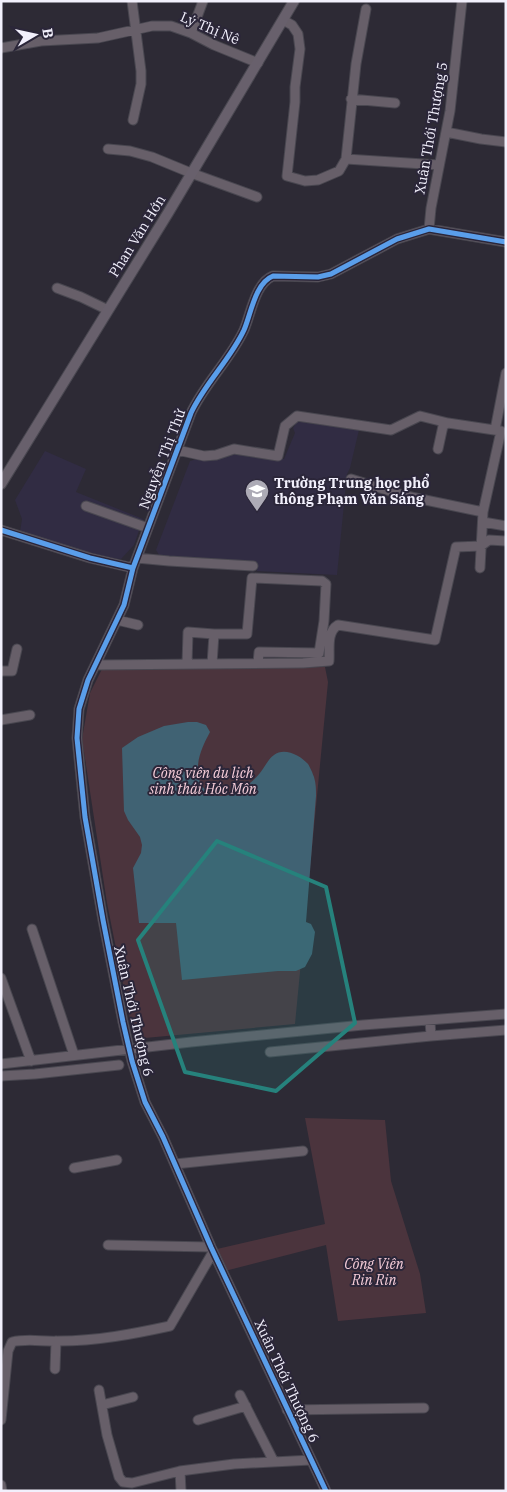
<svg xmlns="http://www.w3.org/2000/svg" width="507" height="1492" font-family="'IBM Plex Serif',serif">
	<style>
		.built { fill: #312c43 }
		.green { fill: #4b343d }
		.water { fill: #406273 }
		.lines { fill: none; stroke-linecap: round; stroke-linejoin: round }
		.minor-casing { stroke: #494750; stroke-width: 11 }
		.major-casing { stroke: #494750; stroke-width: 12 }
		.minor { stroke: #675f69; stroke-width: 9 }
		.major { stroke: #68606c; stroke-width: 10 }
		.cycleway-casing { stroke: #2b2639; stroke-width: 8 }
		.cycleway { stroke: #5a9eea; stroke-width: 5 }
		.marked { fill: #26827c; fill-opacity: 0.2; stroke: #26827c; stroke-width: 4; stroke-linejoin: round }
		.labels { text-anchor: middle; stroke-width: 4; stroke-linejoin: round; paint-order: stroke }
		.street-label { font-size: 14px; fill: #f2f0fc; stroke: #2b2639 }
		.poi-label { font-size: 14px; font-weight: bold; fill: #f2f0fc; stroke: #2b2639; text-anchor: start }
		.park-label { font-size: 14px; font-style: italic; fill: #f7ceda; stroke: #2b2639 }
	</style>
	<rect width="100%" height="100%" fill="#2d2a35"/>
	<path class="built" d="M299,419L359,430L350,468L347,474L337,575L257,571V565L161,558L156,550L190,461L197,459L210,461L237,452L266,458L284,459L295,433L293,428Z
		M45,451L86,469L76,492L143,519L134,545L121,559L107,558L20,532L22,519L15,500Z"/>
	<path class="green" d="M325,667L328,682L295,1024L134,1039L107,903L82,739L90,693L102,669Z
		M305,1118L385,1120L391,1181L420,1274L426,1313L338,1321L326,1245L225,1271L217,1249L325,1224Z"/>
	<path class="water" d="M188,722H197L206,725L210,732C202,747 195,762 199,779C201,787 207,792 214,795C231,800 250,785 260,773C265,767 268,759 274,755C284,747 300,755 308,764C310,767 313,774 314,777C316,783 316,790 316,796L306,922L311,924L315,932L312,954L305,967L296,971H278L182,980L176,923H139L133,868L141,853L142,845L140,837L128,820L124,811L122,748L138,737L164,726Z"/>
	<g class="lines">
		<g class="minor-casing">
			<path id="minor" d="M132,1L141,71V84L133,120
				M283,20L292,25L298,34L300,49L295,87V102L287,176L305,181L318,180L339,171L346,159L439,165
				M191,33L203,1
				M1,48L41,41L98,38L152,26H171L191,33L214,45L258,63
				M351,99L395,103
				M446,132L481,139L506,142
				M108,149L130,151L152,157L191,173L257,197
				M346,159L356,64L366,9
				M429,229L431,208L450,111L462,1
				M57,288L81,297L108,310
				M495,430L506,373
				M177,450L204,456L216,455L234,449L278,456L285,426L297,416L391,430L420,416L448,423
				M351,479L406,496L483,512L501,431L448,423L443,426L438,449
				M86,506L148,528
				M483,522L506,526
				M1,530L90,558L133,568L191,413C205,383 230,360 244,330C251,314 255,283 273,276L318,277L331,274L397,239L429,229L506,242
				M137,558L169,561L253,566
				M133,568L124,605L88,680L79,709L77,738L85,817L103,920L123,1022L132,1061L145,1102L163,1137L211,1247L326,1491
				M480,568L483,512
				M117,620L138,625
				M187,664L188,632L214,634
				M212,664L214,634H247L252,578L322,581L326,584L324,621L319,653L259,652L258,663
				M96,665L303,663L329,661C330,650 326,632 338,625L435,640L456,547L481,546L489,540L506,541
				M1,671H12L17,649
				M1,720L30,715
				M32,929L74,1055
				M1,978L31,1061
				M430,1021L431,1036L506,1030
				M270,1052L431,1036
				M1,1064L191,1042L363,1025L506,1014
				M1,1076L35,1074L119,1065
				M175,1164L303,1151
				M74,1168L117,1160
				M108,1245L211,1247
				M55,1369L56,1341
				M99,1390L107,1435L119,1477L123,1482L132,1483L180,1471
				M240,1395L274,1462
				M102,1405L133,1397
				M287,1410L424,1408
				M1,1420L8,1351L12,1342C28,1338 43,1342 59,1341C97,1341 133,1334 170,1326L213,1252
				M198,1420L246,1406
				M1,1485L2,1491
				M181,1491L180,1471L234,1464L311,1460"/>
		</g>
		<g class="major-casing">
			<path id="major" d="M1,484L168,213L294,1"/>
		</g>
		<use href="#minor" class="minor"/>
		<use href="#major" class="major"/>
		<g class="cycleway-casing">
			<path id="cycleway" d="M1,530L90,558L133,568L191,413C205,383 230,360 244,330C251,314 255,283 273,276L318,277L331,274L397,239L429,229L506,242
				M133,568L124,605L88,680L79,709L77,738L85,817L103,920L123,1022L132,1061L145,1102L163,1137L211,1247L326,1491"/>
		</g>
		<use href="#cycleway" class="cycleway"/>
	</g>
	<path class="marked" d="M217,841L326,887L355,1023L276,1091L185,1072L138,940Z"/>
	<defs>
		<g id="school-pin" transform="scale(1.25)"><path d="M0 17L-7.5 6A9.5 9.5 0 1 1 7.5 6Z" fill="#adabb6" stroke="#2b2639"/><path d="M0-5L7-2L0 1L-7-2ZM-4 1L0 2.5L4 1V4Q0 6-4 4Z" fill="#fff"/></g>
	</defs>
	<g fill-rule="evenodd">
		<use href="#school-pin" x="257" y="491"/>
	</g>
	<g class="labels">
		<g class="street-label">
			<text transform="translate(210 28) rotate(23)" y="5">Lý Thị Nê</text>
			<text transform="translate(431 128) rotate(-80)" y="5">Xuân Thới Thượng 5</text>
			<text transform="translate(137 236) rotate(-58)" y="5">Phan Văn Hớn</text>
			<text transform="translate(162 459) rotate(-69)" y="5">Nguyễn Thị Thử</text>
			<text transform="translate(134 1011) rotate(77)" y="5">Xuân Thới Thượng 6</text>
			<text transform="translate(287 1381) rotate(65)" y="5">Xuân Thới Thượng 6</text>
		</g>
		<g class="poi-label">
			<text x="274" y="488">Trường Trung học phổ<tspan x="274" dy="16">thông Phạm Văn Sáng</tspan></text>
		</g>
		<g class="park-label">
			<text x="203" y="778">Công viên du lịch<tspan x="203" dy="16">sinh thái Hóc Môn</tspan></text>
			<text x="374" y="1269">Công Viên<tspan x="374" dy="16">Rin Rin</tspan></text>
		</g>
	</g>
	<rect width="507" height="1492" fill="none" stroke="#f2f0fc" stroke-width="5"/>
	<g transform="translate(35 35) rotate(81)" stroke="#2b2639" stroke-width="4" paint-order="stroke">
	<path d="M0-4L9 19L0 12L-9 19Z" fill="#f2f0fc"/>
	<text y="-8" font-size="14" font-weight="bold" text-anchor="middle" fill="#f2f0fc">B</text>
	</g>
</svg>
